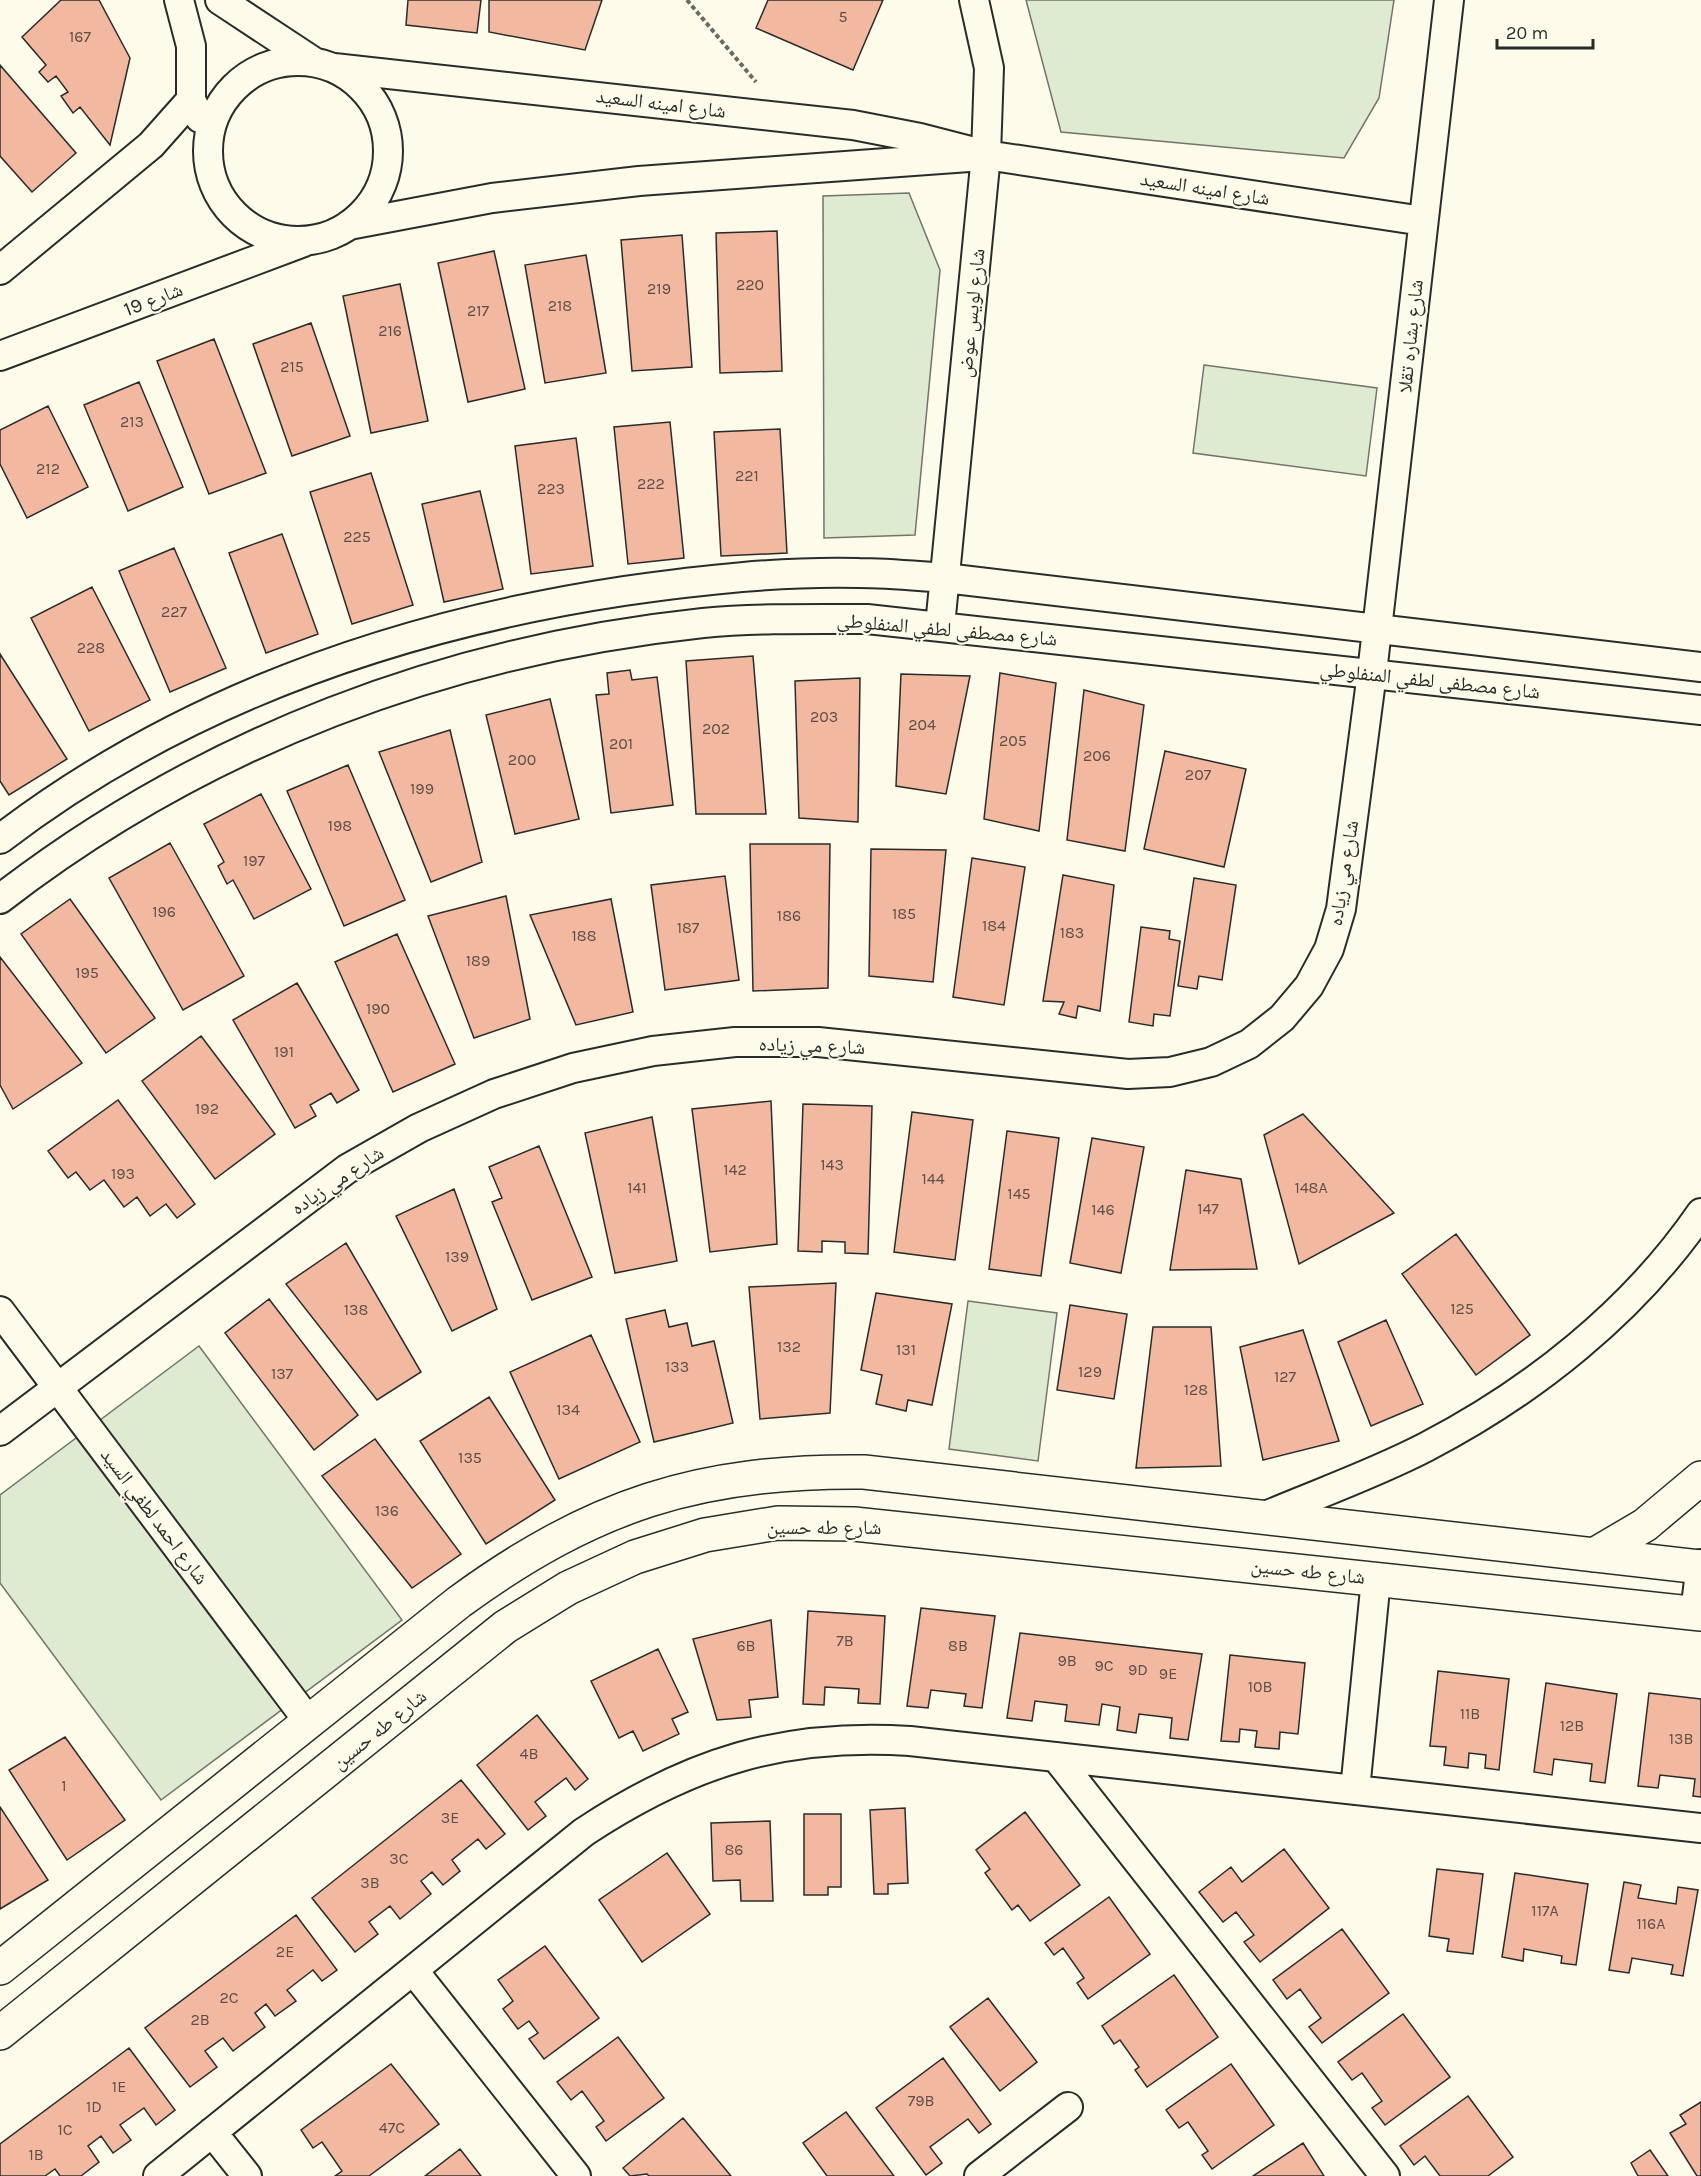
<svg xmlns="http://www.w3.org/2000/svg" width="1701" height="2176" font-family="Karla,'Noto Naskh Arabic',sans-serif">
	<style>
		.green { fill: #deebd1; stroke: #74746e; stroke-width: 1.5 }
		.building { fill: #f2b8a0; stroke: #2b2b2b; stroke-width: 1.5 }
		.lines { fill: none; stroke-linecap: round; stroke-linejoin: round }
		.street-casing { stroke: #2b2b2b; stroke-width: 32 }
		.secondary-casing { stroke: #2b2b2b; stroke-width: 36 }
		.path { stroke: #6a6964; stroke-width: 4; stroke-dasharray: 4.5 3; stroke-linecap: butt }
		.street { stroke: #fdfbea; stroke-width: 28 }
		.secondary { stroke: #fdfbea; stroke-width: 33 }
		.labels { text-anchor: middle; stroke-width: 4.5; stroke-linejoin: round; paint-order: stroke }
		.number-label { font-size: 16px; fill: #5d4e48 }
		.street-label { font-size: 20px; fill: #2b2b2b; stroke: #fdfbea }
	</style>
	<rect width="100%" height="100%" fill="#fdfbea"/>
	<path class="green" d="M1026,0H1394L1379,98L1344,158L1061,132Z
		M909,193L940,270L915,535L824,538L823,196Z
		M1204,365L1377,388L1366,476L1193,453Z
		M968,1301L1057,1313L1038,1461L949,1449Z
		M199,1346L402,1620L161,1800L0,1583V1495Z"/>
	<path class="building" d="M61,0H99L130,58L110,145L80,107L73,113L61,96L68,92L56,76L48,82L39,72L46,65L22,37Z
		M408,0H481L477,33L406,25Z
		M489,0H602L585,50L489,32Z
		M768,0H883L853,70L756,28Z
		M0,65L76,153L32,192L0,156Z
		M777,231L782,371L720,373L716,233Z
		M682,235L692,367L632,371L621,240Z
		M494,251L525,389L468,402L438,263Z
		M586,255L606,373L545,383L525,265Z
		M400,284L428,421L371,433L343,296Z
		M311,323L350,436L292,456L253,344Z
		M214,339L266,473L209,494L157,361Z
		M139,382L183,487L128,511L84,405Z
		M48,406L88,487L27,518L0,464V430Z
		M670,422L684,558L628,564L614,427Z
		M780,429L787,553L721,556L714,432Z
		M576,438L593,566L531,574L515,446Z
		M371,473L413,605L352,624L310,492Z
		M480,491L503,589L444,602L422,504Z
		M282,534L318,634L266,653L229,553Z
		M174,548L226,668L170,692L119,571Z
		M92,587L150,700L89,731L31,618Z
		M0,654L67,759L9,795L0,781Z
		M753,656L766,814H696L686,661Z
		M630,670L632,680L657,677L673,805L611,813L596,695L609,694L607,673Z
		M1000,673L1056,683L1039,831L984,819Z
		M901,674L970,676L946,794L896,786Z
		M860,678L858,822L799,818L795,681Z
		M1084,690L1144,705L1125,851L1067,840Z
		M550,699L579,819L515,834L486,715Z
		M450,730L482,862L431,882L379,752Z
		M1165,751L1246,769L1224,867L1144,849Z
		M348,765L405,900L344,926L287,791Z
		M261,794L311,889L254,919L233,880L227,884L218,866L224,862L204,824Z
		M170,843L244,976L183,1010L109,878Z
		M750,844H830L828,988L753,991Z
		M871,849L946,850L933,982L869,976Z
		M972,858L1025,867L1004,1005L953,997Z
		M1063,875L1114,885L1100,1011L1078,1006L1076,1018L1059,1014L1064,1002L1043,1001Z
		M725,876L739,980L665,990L651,885Z
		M1194,878L1236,885L1222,980L1199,976L1197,989L1178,986Z
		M506,896L530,1019L474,1038L428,916Z
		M70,899L155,1018L106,1053L21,934Z
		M611,899L633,1012L576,1025L530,915Z
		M1141,927L1170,931L1169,939L1180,941L1170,1016L1154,1014L1153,1026L1129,1022Z
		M397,934L455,1064L393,1092L335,962Z
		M0,957L82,1063L13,1109L0,1085Z
		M297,983L359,1090L337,1103L331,1093L310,1105L316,1116L295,1128L233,1020Z
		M201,1036L275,1134L215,1179L142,1081Z
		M118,1100L195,1204L177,1218L166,1204L150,1216L137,1197L124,1207L104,1180L90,1190L76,1172L68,1178L48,1151Z
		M771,1101L777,1244L710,1252L692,1109Z
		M803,1104L872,1106L868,1254L845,1253V1242L822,1241V1252L798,1251Z
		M912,1112L973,1120L955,1260L894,1252Z
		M1303,1114L1394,1213L1299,1264L1264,1135Z
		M652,1117L677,1261L615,1273L585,1133Z
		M1007,1131L1059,1138L1041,1276L989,1269Z
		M1092,1138L1144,1147L1121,1273L1070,1263Z
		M539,1146L592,1277L532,1300L492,1202L502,1198L489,1167Z
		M1186,1170L1241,1179L1257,1269L1170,1270Z
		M454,1189L497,1309L452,1331L396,1216Z
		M1456,1234L1530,1335L1476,1375L1402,1274Z
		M346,1243L421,1372L377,1400L286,1284Z
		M836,1283L830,1413L760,1419L749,1287Z
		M876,1293L952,1304L932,1405L908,1400L906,1411L876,1404L882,1375L861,1370Z
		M269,1299L358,1415L314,1450L225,1333Z
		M1070,1305L1127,1314L1114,1399L1057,1390Z
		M665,1310L669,1327L687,1323L692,1346L714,1341L733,1423L654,1442L626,1319Z
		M1386,1320L1423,1404L1371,1426L1338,1342Z
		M1153,1327H1211L1221,1466L1136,1468Z
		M1303,1330L1339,1441L1263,1460L1240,1347Z
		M591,1335L640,1442L559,1479L510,1372Z
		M489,1397L555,1500L486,1544L420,1441Z
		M375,1439L461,1554L412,1588L322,1476Z
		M921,1608L995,1616L982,1708L964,1706L966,1694L931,1690L928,1708L907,1706Z
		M808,1611L885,1616L880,1704L858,1703L859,1689L825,1687L824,1705L803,1704Z
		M771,1620L778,1697L749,1700L751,1717L717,1720L693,1639Z
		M1020,1633L1202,1654L1188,1740L1170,1738L1172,1718L1139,1714L1136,1733L1117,1730L1120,1707L1102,1704L1099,1725L1065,1721L1067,1705L1035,1701L1032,1721L1007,1718Z
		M658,1649L688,1712L672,1719L679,1734L643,1751L633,1731L619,1738L591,1681Z
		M1230,1655L1305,1663L1298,1734L1280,1732L1279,1749L1255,1747L1257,1731L1240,1729L1239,1742L1221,1741Z
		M1438,1671L1509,1679L1499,1770L1485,1768L1486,1755L1469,1753L1468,1768L1444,1765L1446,1747L1430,1746Z
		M1546,1683L1617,1694L1605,1783L1590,1781L1592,1764L1554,1759L1552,1775L1534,1772Z
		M1649,1693L1701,1699V1797L1693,1796L1695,1779L1660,1775L1658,1788L1638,1786Z
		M537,1715L588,1779L575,1790L566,1778L535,1802L546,1816L528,1830L477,1765Z
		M65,1737L125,1820L67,1860L9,1770Z
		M461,1780L505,1834L486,1849L478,1839L452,1860L460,1871L443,1885L432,1872L421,1881L431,1894L400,1919L390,1906L369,1922L378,1934L355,1952L312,1898Z
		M0,1807L48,1880L0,1909Z
		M905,1808L908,1883L888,1884V1894H874L870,1810Z
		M1025,1812L1080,1885L1030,1921L1018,1905L1012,1910L985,1873L990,1869L976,1850Z
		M804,1814H841V1887H828V1895H804Z
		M770,1821L773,1901H741L740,1880L713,1881L711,1823Z
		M1284,1849L1329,1908L1260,1962L1244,1942L1254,1935L1236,1912L1223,1922L1199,1892L1231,1867L1242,1882Z
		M667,1853L710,1914L642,1962L599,1900Z
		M1437,1869L1483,1874L1473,1954L1447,1951L1449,1939L1429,1936Z
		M1515,1873L1588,1884L1576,1965L1561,1963L1562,1956L1524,1949L1523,1961L1502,1957Z
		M1624,1882L1641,1885L1638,1898L1676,1904L1678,1887L1698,1890L1683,1976L1671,1974L1673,1965L1632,1958L1629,1973L1609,1970Z
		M1109,1897L1150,1954L1088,1999L1077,1983L1084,1978L1063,1948L1054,1955L1045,1943Z
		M296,1915L337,1970L322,1981L313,1970L287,1990L296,2001L275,2016L266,2004L255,2013L265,2027L233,2051L223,2038L205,2051L217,2067L190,2087L145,2028Z
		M1342,1929L1389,1993L1322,2043L1309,2027L1321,2018L1300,1989L1287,1999L1273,1980Z
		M545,1946L599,2018L544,2059L529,2039L538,2033L529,2021L518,2029L503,2009L513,2001L498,1980Z
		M1174,1975L1218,2037L1147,2087L1135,2070L1139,2067L1120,2040L1114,2044L1102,2026Z
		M988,1998L1037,2062L1000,2091L950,2027Z
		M1403,2014L1450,2077L1385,2125L1372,2108L1382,2101L1362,2073L1352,2080L1338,2062Z
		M618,2037L664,2098L606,2141L596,2127L604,2121L582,2091L571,2100L557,2082Z
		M129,2048L175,2110L156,2125L144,2108L120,2125L131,2140L113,2153L101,2136L88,2146L99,2162L81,2176H60L55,2169L45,2176H0V2144Z
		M943,2058L991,2124L979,2133L968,2119L930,2147L942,2163L926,2175L876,2108Z
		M391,2064L439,2124L369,2176H335L342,2171L322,2142L313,2148L301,2130Z
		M1231,2064L1274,2125L1212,2169L1202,2155L1208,2151L1188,2122L1179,2128L1166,2110Z
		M1468,2096L1513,2157L1488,2176H1440L1425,2156L1414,2165L1400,2146Z
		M1701,2102V2176H1697L1670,2133L1686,2124L1680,2115Z
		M846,2112L894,2176H827L803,2143Z
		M683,2118L731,2176H649L647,2174L630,2176L623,2168Z
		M1303,2143L1324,2176H1253Z
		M460,2149L481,2176H425Z
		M1650,2150L1668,2176H1638L1631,2163Z"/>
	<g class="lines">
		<g class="street-casing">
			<path id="street" d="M179,0L191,46V100L200,118
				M220,0L314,62
				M208 151a90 90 0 1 1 180 0a90 90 0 1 1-180 0Z
				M334,68L853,125L920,138L986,155L1423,221
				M349,225L492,198L639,181L969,157
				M0,270L151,145L191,100
				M0,356L304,242
				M940,626L986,155L989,68L974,0
				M0,839C182,700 399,625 624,591C702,580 781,571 859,573C888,573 916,576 945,578L1701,667
				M0,899C204,741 448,650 703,623C757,618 812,619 867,619L1701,710
				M0,1311L309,1722
				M0,1431L347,1169L419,1128L494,1094L573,1068L653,1051L735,1042H818L1128,1074L1170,1072L1211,1062L1249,1044L1282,1018L1309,986L1329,949L1341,909L1372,673L1449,0
				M1263,1517C1317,1494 1374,1474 1426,1447C1532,1392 1633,1312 1701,1213
				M1695,1613L1701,1564
				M1056,1757L1385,2176
				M1355,1790L1376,1579
				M413,1970L576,2176
				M212,2132L247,2176
				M158,2176L584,1832C690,1762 783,1733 910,1741L1701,1828
				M979,2176L1068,2107"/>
		</g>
		<g class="secondary-casing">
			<path id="secondary" d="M1594,1555L1645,1525L1701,1478
				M0,1968L459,1602C592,1505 699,1470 864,1472L1701,1567
				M0,2033L505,1627L568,1588L635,1557L705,1535L778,1523L854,1524L1701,1614"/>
		</g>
		<path class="path" d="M687,0L756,82"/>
		<use href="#street" class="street"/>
		<use href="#secondary" class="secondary"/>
	</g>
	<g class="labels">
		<g class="number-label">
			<text x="843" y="22">5</text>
			<text x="80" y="42">167</text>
			<text x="750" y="290">220</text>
			<text x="659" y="294">219</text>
			<text x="560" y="311">218</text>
			<text x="478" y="316">217</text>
			<text x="390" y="336">216</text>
			<text x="292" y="372">215</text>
			<text x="132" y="427">213</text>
			<text x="48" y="474">212</text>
			<text x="747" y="481">221</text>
			<text x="651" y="489">222</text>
			<text x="551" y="494">223</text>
			<text x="357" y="542">225</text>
			<text x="174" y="617">227</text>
			<text x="91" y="653">228</text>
			<text x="824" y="722">203</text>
			<text x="922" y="730">204</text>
			<text x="716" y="734">202</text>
			<text x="1013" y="746">205</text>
			<text x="621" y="749">201</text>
			<text x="1097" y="761">206</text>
			<text x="522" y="765">200</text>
			<text x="1198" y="780">207</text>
			<text x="422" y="794">199</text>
			<text x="340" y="831">198</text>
			<text x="254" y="866">197</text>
			<text x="164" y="917">196</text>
			<text x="904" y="919">185</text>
			<text x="789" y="921">186</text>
			<text x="994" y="931">184</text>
			<text x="688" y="933">187</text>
			<text x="1072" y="938">183</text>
			<text x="584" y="941">188</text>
			<text x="478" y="966">189</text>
			<text x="87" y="978">195</text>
			<text x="378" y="1014">190</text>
			<text x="284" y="1057">191</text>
			<text x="207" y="1114">192</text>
			<text x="832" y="1170">143</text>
			<text x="735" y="1175">142</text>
			<text x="123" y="1179">193</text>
			<text x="933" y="1184">144</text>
			<text x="637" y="1193">141</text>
			<text x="1311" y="1193">148A</text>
			<text x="1019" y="1199">145</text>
			<text x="1208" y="1214">147</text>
			<text x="1103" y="1215">146</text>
			<text x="457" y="1262">139</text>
			<text x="1462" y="1314">125</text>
			<text x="356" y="1315">138</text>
			<text x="789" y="1352">132</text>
			<text x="906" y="1355">131</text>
			<text x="677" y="1372">133</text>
			<text x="1090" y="1377">129</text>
			<text x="282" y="1379">137</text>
			<text x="1285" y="1382">127</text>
			<text x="1196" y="1395">128</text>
			<text x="568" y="1415">134</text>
			<text x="470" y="1463">135</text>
			<text x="387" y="1516">136</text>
			<text x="845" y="1646">7B</text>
			<text x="746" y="1651">6B</text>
			<text x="958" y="1651">8B</text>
			<text x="1067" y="1666">9B</text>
			<text x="1104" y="1671">9C</text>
			<text x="1138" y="1675">9D</text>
			<text x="1168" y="1679">9E</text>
			<text x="1260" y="1692">10B</text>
			<text x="1470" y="1719">11B</text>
			<text x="1572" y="1731">12B</text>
			<text x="1681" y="1744">13B</text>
			<text x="529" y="1759">4B</text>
			<text x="64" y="1791">1</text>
			<text x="450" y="1823">3E</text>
			<text x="734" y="1855">86</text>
			<text x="399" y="1864">3C</text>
			<text x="370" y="1888">3B</text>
			<text x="1545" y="1916">117A</text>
			<text x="1651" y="1929">116A</text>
			<text x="285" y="1957">2E</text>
			<text x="229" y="2003">2C</text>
			<text x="200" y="2025">2B</text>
			<text x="119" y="2092">1E</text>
			<text x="921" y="2106">79B</text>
			<text x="94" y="2112">1D</text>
			<text x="392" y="2133">47C</text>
			<text x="65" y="2135">1C</text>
			<text x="36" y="2160">1B</text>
		</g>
		<g class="street-label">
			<text transform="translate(661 103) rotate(7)" y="7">شارع امينه السعيد</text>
			<text transform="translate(1205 188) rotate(9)" y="7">شارع امينه السعيد</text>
			<text transform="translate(153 299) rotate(-21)" y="7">شارع 19</text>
			<text transform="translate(971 313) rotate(-84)" y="7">شارع لويس عوض</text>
			<text transform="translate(1410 336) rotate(-84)" y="7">شارع بشاره تقلا</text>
			<text transform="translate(947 629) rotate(5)" y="7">شارع مصطفى لطفي المنفلوطي</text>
			<text transform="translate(1430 680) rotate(6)" y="7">شارع مصطفى لطفي المنفلوطي</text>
			<text transform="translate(1343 873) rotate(-81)" y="7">شارع مي زياده</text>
			<text transform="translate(812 1045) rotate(2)" y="7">شارع مي زياده</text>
			<text transform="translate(337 1180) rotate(-34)" y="7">شارع مي زياده</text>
			<text transform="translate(155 1516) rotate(53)" y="7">شارع احمد لطفي السيد</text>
			<text x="824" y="1534">شارع طه حسين</text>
			<text transform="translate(1308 1571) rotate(6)" y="7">شارع طه حسين</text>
			<text transform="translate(379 1729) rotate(-39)" y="7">شارع طه حسين</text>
		</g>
	</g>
	<path d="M1497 39v9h96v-9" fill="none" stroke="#2b2b2b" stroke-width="3"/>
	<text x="1506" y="39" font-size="18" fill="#2b2b2b" stroke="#fdfbea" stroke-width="4.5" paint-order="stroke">20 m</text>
</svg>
